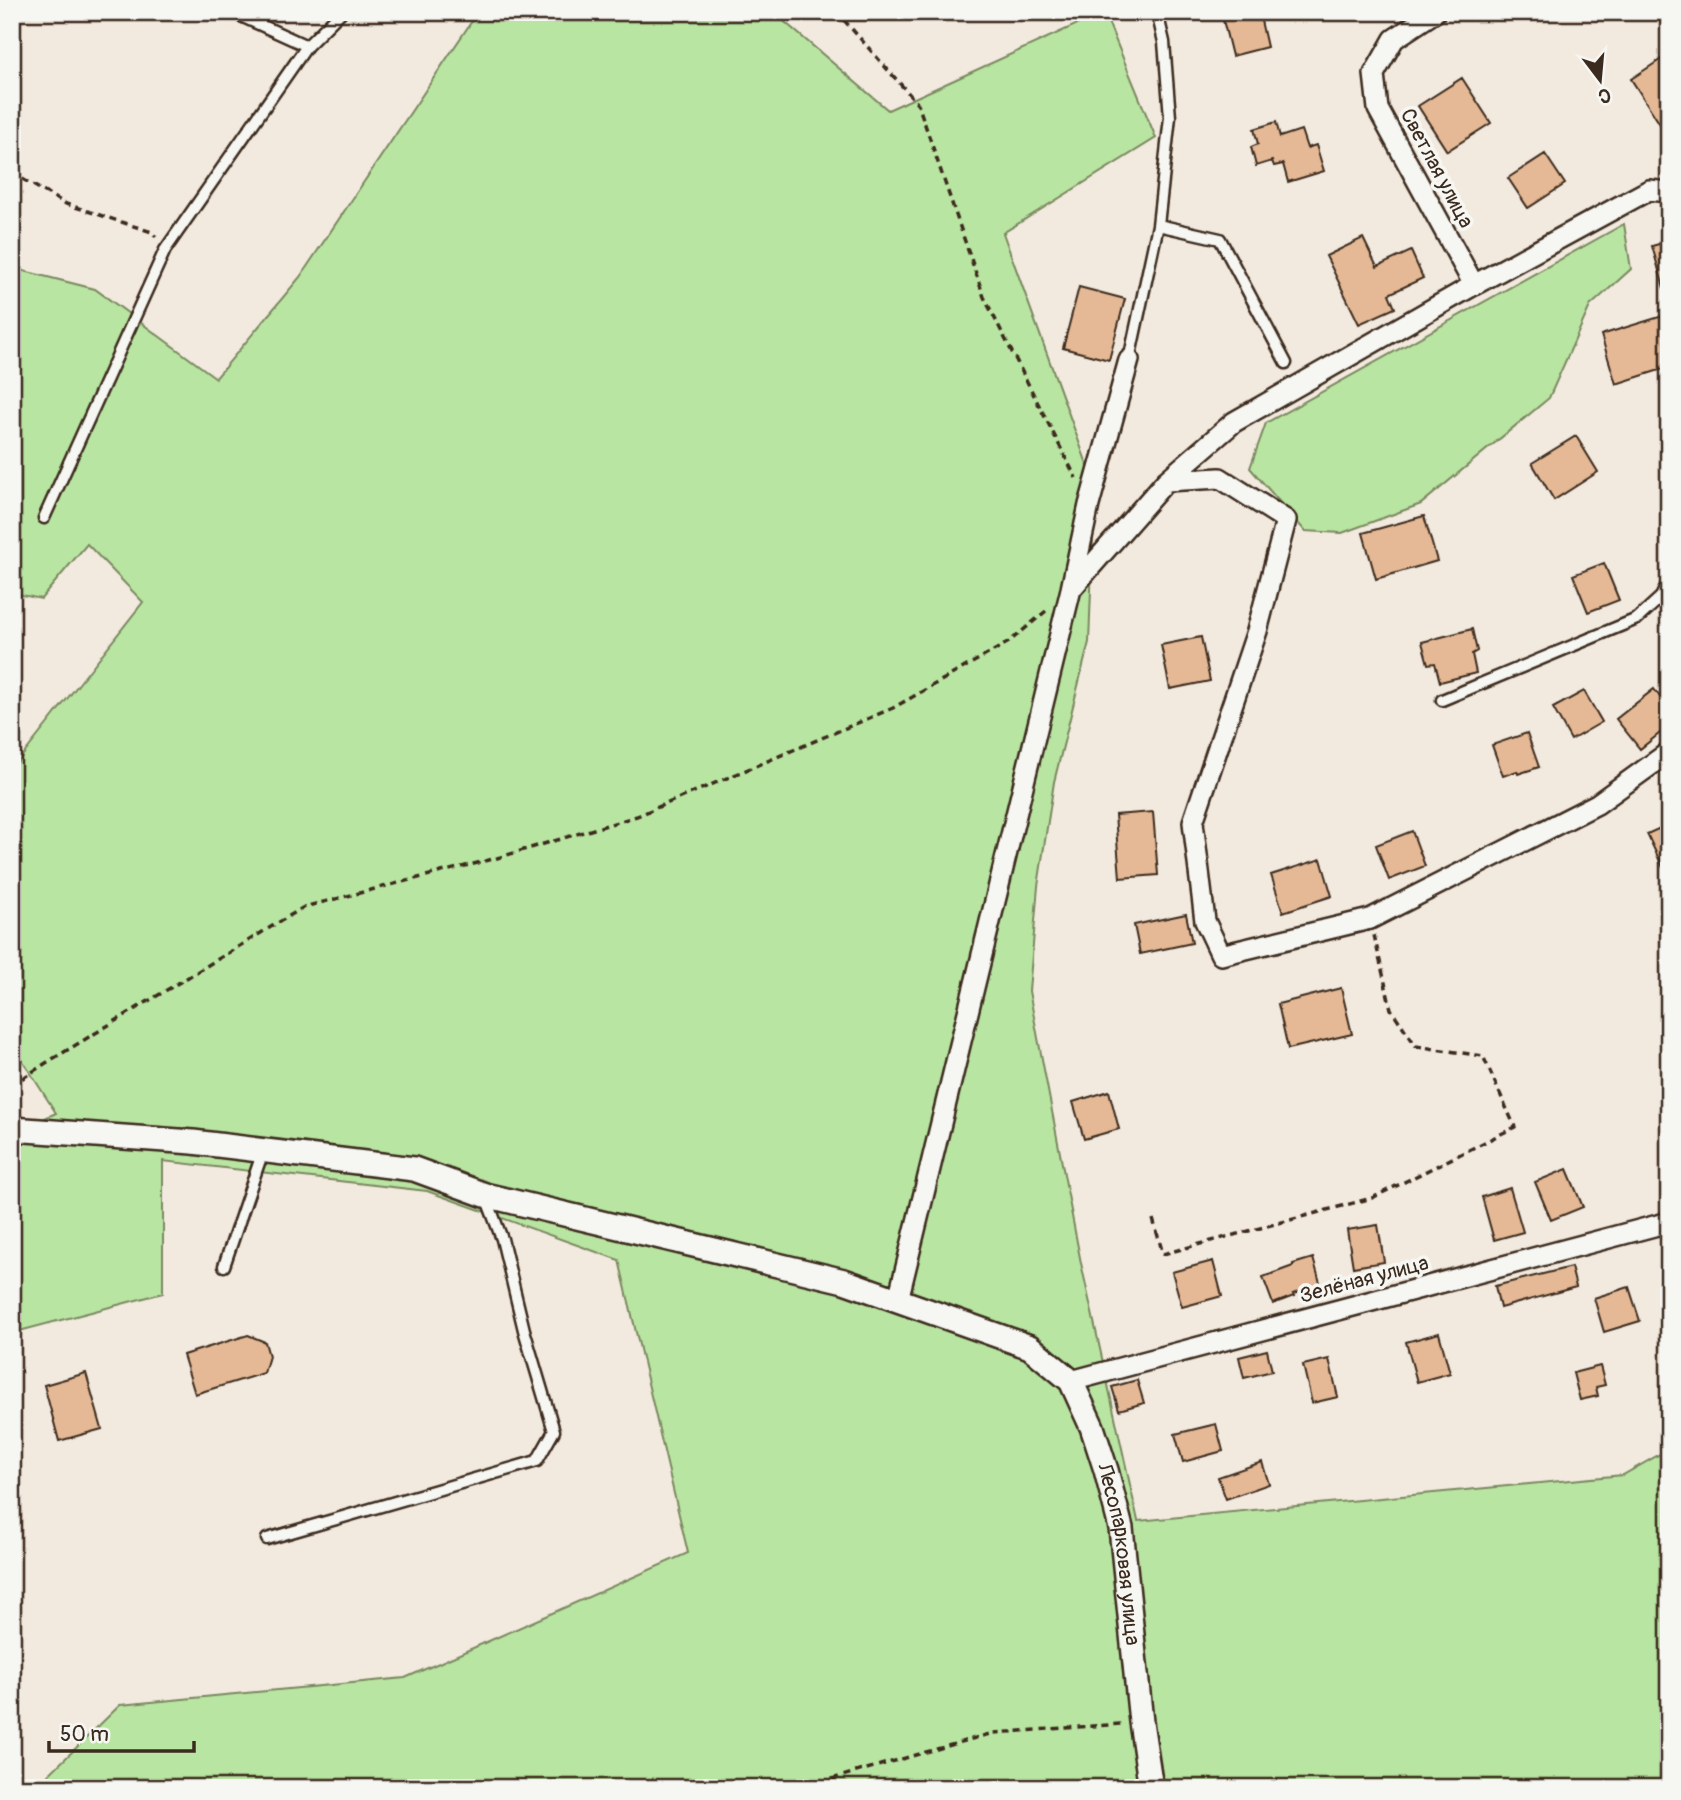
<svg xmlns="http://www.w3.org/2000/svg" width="1681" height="1800" font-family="Pangolin,sans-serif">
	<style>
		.green { fill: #b9e5a2; stroke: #7a8860; stroke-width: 2 }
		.building { fill: #e5b995; stroke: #3b2a1e; stroke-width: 2 }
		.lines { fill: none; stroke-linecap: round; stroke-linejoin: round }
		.service-casing { stroke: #3b2a1e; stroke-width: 15 }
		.minor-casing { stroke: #3b2a1e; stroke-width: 24 }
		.tertiary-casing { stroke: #3b2a1e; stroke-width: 28 }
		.path { stroke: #3b2a1e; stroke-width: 3.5; stroke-dasharray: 7 5; stroke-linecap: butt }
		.service { stroke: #f6f6f2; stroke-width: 10 }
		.minor { stroke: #f6f6f2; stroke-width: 19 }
		.tertiary { stroke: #f6f6f2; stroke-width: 23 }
		.labels { text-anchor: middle; stroke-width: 7; stroke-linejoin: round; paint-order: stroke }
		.street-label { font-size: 21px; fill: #3b2a1e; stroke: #f6f6f2 }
	</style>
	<rect width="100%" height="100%" fill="#f3eadf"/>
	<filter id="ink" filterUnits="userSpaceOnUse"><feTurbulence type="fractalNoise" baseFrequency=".0143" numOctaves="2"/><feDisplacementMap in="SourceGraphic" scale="14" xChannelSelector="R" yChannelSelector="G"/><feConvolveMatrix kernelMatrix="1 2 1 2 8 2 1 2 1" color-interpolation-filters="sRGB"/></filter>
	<g filter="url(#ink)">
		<path class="green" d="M478,12H773L888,110L1104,12L1156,138L1003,233L1095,486L1089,642L1054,782L1038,886L1029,991L1081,1263L1138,1521L1623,1475L1669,1449V1788H35L120,1705L405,1678L688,1553L619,1260L427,1191L163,1161V1293L12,1333V1133L56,1113L12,1044V769L143,602L87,544L41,599L12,593V268L95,289L216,378L300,277Z
			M1624,224L1631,269L1590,306L1549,398L1421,504L1342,533L1305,531L1250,468L1266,423Z"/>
		<path class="building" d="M1221,12H1259L1267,47L1232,56Z
			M1669,54V138L1631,79Z
			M1462,78L1491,123L1447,151L1418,106Z
			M1276,122L1280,137L1301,130L1307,148L1316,145L1324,171L1288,182L1283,164L1274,166L1272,161L1256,166L1251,147L1258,144L1254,129Z
			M1545,154L1565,184L1528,208L1508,178Z
			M1363,238L1377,267L1411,251L1423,278L1389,294L1395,308L1359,324L1326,256Z
			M1669,241V287L1664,288L1652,246Z
			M1079,287L1125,299L1109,360L1063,348Z
			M1669,314V367L1616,384L1601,335Z
			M1576,436L1598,472L1554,500L1532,463Z
			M1424,516L1437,561L1376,579L1363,533Z
			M1604,563L1619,600L1588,612L1573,575Z
			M1472,629L1477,651L1472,654L1476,673L1440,682L1435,663L1428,664L1422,642Z
			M1201,637L1210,681L1170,689L1161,645Z
			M1654,689L1669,709V726L1640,749L1616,719Z
			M1584,691L1602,722L1571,740L1553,708Z
			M1527,733L1539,767L1518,774L1517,771L1503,776L1492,745Z
			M1153,812L1158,875L1120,878L1115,815Z
			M1669,824V880L1647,834Z
			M1412,831L1425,866L1389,880L1376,845Z
			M1321,859L1332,896L1283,912L1271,875Z
			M1186,914L1192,943L1140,954L1134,925Z
			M1341,988L1352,1034L1288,1049L1278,1004Z
			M1109,1091L1119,1129L1084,1139L1073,1102Z
			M1567,1169L1583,1207L1551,1220L1535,1182Z
			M1510,1188L1523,1232L1494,1240L1482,1197Z
			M1378,1225L1384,1262L1353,1267L1347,1230Z
			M1313,1258L1321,1286L1293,1294L1294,1296L1273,1304L1263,1277L1293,1266V1264Z
			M1213,1261L1222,1296L1182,1307L1172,1272Z
			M1571,1267L1576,1287L1500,1308L1495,1286Z
			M1629,1287L1640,1321L1604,1332L1594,1298Z
			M1439,1333L1450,1373L1417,1382L1406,1342Z
			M248,1335L265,1342L269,1356L264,1373L195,1394L183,1355Z
			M1267,1350L1272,1371L1244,1378L1239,1357Z
			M1329,1359L1338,1397L1312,1403L1303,1365Z
			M1600,1366L1605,1385L1596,1387L1598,1396L1580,1400L1573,1373Z
			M86,1373L102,1429L59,1441L44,1385Z
			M1137,1380L1144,1403L1119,1410L1112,1387Z
			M1216,1424L1223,1451L1183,1462L1175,1434Z
			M1262,1462L1269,1484L1226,1499L1218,1477Z"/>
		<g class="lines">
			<g class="service-casing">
				<path id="service" d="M232,12L307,46
					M1158,225L1220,239L1286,363
					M1129,360L1158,225L1170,117L1164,42L1157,12
					M44,518L165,250L307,46L341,12
					M1442,700L1637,619L1661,597L1669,581
					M224,1266L263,1151
					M267,1539L537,1461L554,1431L524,1330L502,1239L486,1197"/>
			</g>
			<g class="minor-casing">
				<path id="minor" d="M1435,12L1394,39L1374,74L1378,109L1474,285
					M1166,481L1220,478L1286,520L1257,631L1193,822L1205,921L1221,955L1370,919L1597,804L1669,752
					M1073,587L1166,481L1234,422L1474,285L1649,190L1669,192
					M898,1300L1071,589L1089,505L1129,360
					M1071,1381L1669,1222"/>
			</g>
			<g class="tertiary-casing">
				<g id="tertiary">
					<path id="s1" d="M12,1129L193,1142L414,1169L485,1195L844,1281L1030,1347L1071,1381L1092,1427L1106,1470L1121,1528L1141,1722L1151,1788"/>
				</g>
			</g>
			<path class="path" d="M835,12L843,19L918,104L984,297L1076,478
				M12,173L66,204L152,232L156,237
				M12,1085L46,1063L304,907L497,858L637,816L893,708L1009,642L1046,611
				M1153,1219L1163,1254L1372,1198L1515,1127L1483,1056L1416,1046L1391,1009L1374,935
				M810,1788L821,1782L993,1733L1122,1724"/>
			<use href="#service" class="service"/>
			<use href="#minor" class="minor"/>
			<use href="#tertiary" class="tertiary"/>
		</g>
	</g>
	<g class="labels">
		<g class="street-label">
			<text transform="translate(1437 168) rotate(62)" y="7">Светлая улица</text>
			<text transform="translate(1364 1279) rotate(-15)" y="7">Зелёная улица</text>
			<text dy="7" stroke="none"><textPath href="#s1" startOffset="1281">Лесопарковая улица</textPath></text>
		</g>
	</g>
	<rect width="1681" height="1800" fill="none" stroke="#f6f6f2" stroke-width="42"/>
	<rect x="21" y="21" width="1639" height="1758" fill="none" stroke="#3b2a1e" stroke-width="2.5" filter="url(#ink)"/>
	<g transform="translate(1600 80) rotate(164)" stroke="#f6f6f2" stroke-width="5" paint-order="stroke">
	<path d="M0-5L12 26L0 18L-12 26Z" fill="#3b2a1e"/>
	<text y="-10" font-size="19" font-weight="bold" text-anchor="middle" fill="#3b2a1e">С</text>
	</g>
	<path d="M49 1741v10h145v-10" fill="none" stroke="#3b2a1e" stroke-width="3.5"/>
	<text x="60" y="1741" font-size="21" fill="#3b2a1e" stroke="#f6f6f2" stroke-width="5" paint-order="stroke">50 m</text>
</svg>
